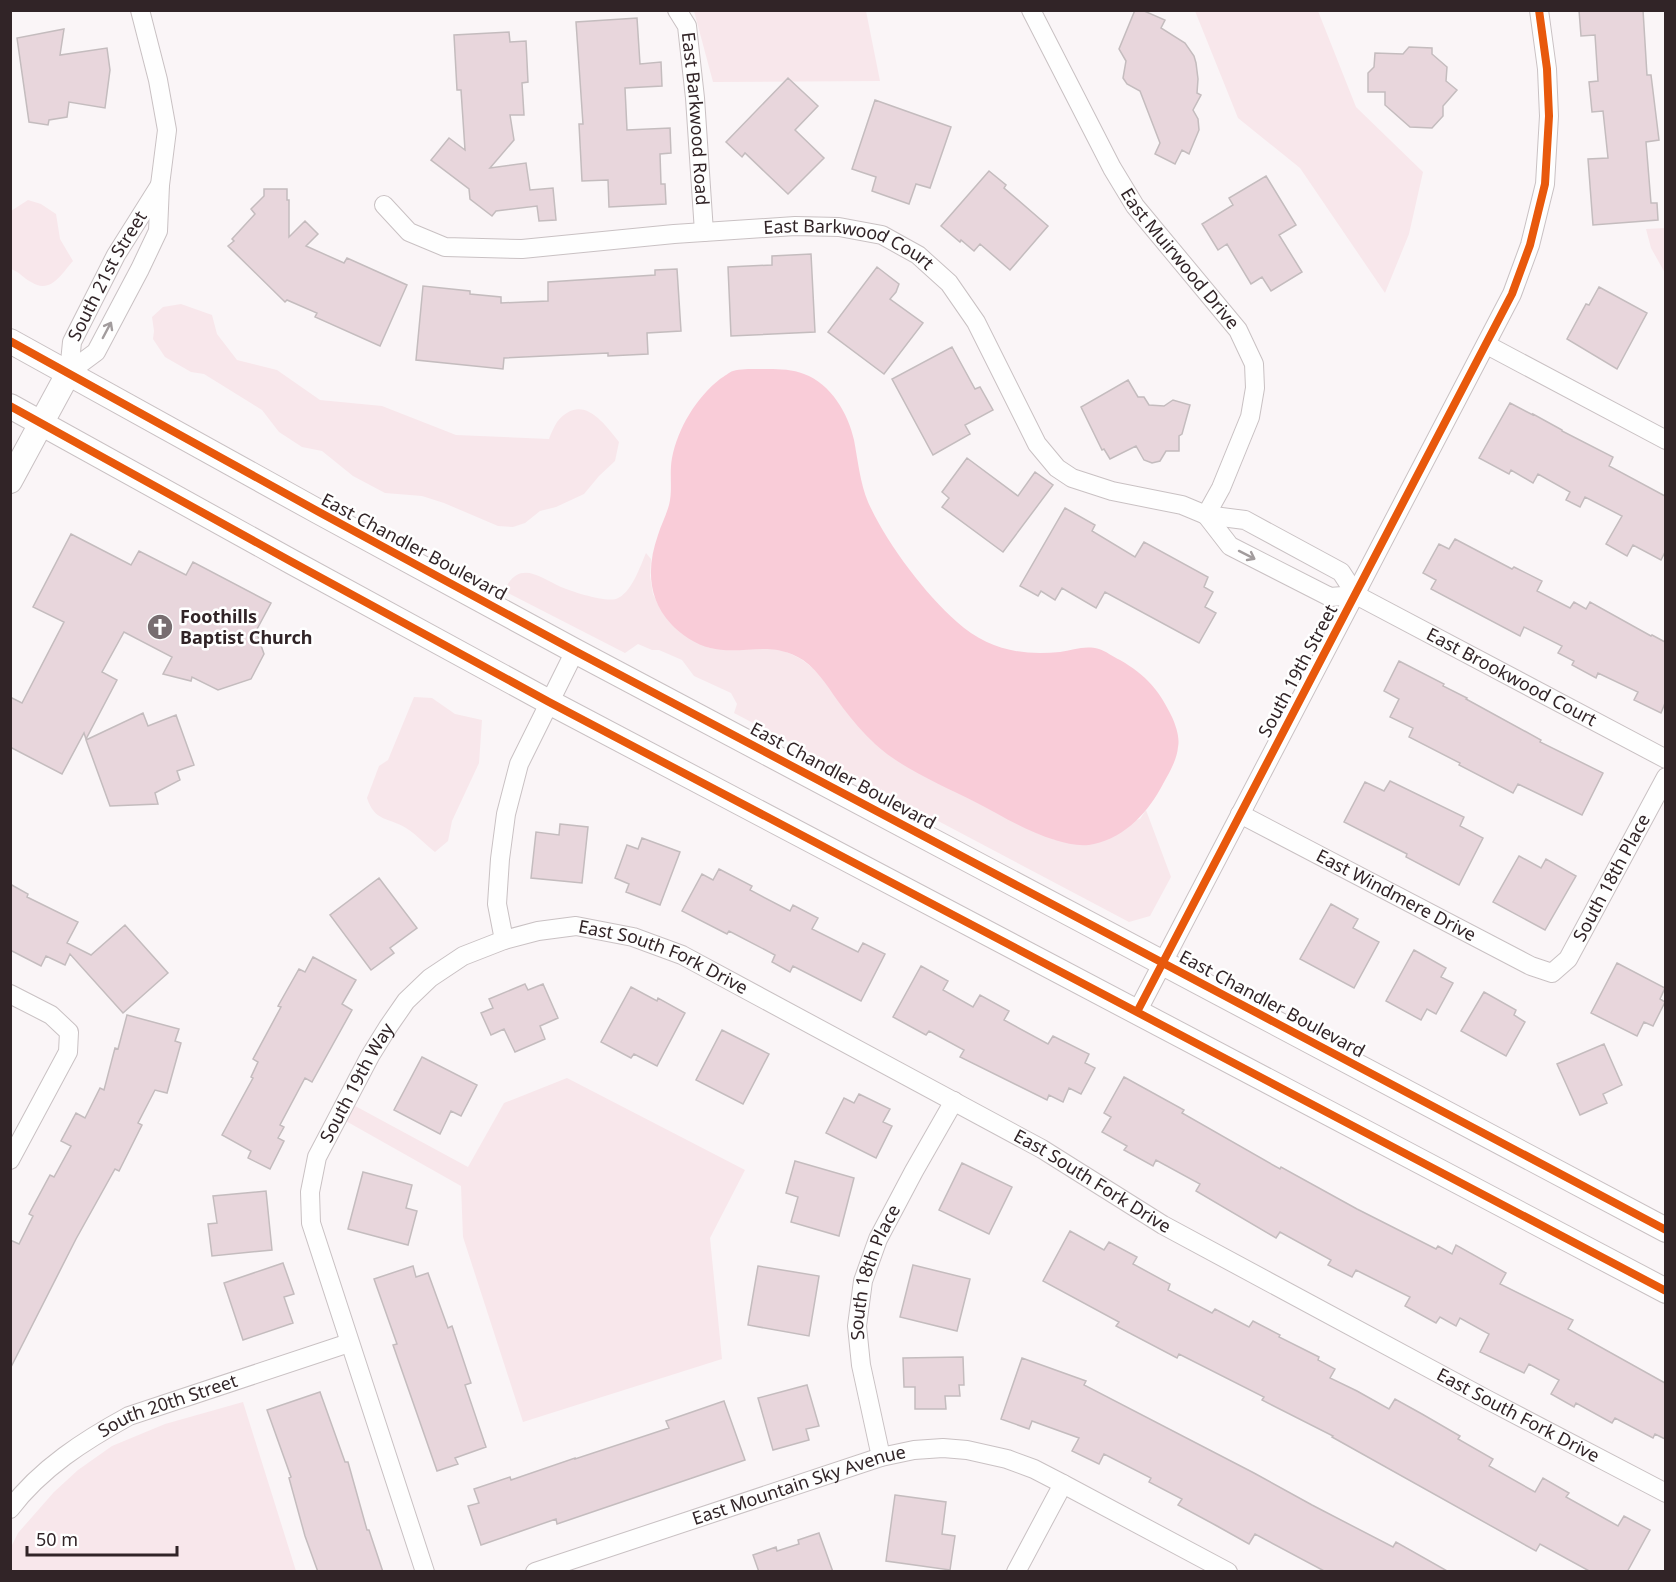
<svg xmlns="http://www.w3.org/2000/svg" width="1676" height="1582" font-family="'Noto Sans',sans-serif">
	<style>
		.green { fill: #f8e7eb }
		.water { fill: #f9ccd8 }
		.building { fill: #e8d6dc; stroke: #c4bcbe; stroke-width: 1.5 }
		.lines { fill: none; stroke-linecap: round; stroke-linejoin: round }
		.street-casing { stroke: #c9c1c3; stroke-width: 20 }
		.secondary-casing { stroke: #c9c1c3; stroke-width: 26 }
		.street { stroke: #fefefe; stroke-width: 18 }
		.secondary { stroke: #fefefe; stroke-width: 24 }
		.cycleway-casing { stroke: #fff; stroke-width: 11 }
		.cycleway { stroke: #e8590c; stroke-width: 8 }
		.oneway { stroke: #a29c9d }
		.labels { text-anchor: middle; stroke-width: 5; stroke-linejoin: round; paint-order: stroke }
		.street-label { font-size: 18px; fill: #312427; stroke: #fff }
		.poi-label { font-size: 18px; font-weight: bold; fill: #312427; stroke: #fff; text-anchor: start }
	</style>
	<rect width="100%" height="100%" fill="#faf5f7"/>
	<path class="green" d="M694,11H866L880,81L713,82Z
		M1195,11H1318L1356,107L1423,172L1409,234L1385,293L1300,168L1238,118Z
		M28,200L41,204L56,214L60,239L73,261C62,273 51,295 31,282C22,277 21,273 11,269V211Z
		M1665,228H1666L1665,273L1651,248L1646,229Z
		M181,304L212,315L217,334L237,360L277,370L320,400L382,406L456,435L549,439C551,433 554,427 557,422C582,392 603,422 619,442L615,461L599,476L584,494L556,507L540,511L525,523L513,527L498,526L444,503L422,496L385,493L353,476L322,451L302,447L279,432L262,410L204,374L191,372L165,357L153,339L154,331L152,317L163,307Z
		M646,553L651,559L650,576L653,594L660,608L671,624L709,648L735,650L765,648L785,651L801,659L818,672L842,706L873,742L901,762L951,790L1028,828L1055,840L1140,819L1146,810L1171,877L1150,916L1129,922L734,713L737,704L731,693L694,676L682,660L659,650H652L638,644L625,653L504,591C519,559 539,577 561,587C573,592 604,602 616,599C631,594 640,567 646,553Z
		M414,697L432,698L455,714L482,720L479,763L452,821L448,841L435,852C426,845 416,834 406,828C388,817 375,822 367,798L379,766L388,760Z
		M567,1078L745,1170L710,1238L722,1359L523,1422L463,1237L461,1186L337,1116L346,1101L468,1167L504,1103Z
		M243,1402L296,1571H11V1547L18,1533L54,1492L78,1470L112,1446L165,1424Z"/>
	<path class="water" d="M757,369C772,369 789,368 804,374C831,384 848,413 854,440C858,461 860,483 868,502C886,542 924,593 957,622C987,649 1020,656 1060,652C1073,650 1085,645 1099,649C1106,651 1113,657 1120,660C1146,675 1159,690 1172,717C1176,726 1180,738 1178,747C1177,760 1169,773 1163,784C1149,811 1126,837 1094,844C1082,847 1068,844 1055,840C1028,832 1002,816 977,803C944,786 902,769 875,744C863,733 853,721 843,708C830,691 821,673 803,660C770,639 743,656 710,648C697,645 680,634 671,624C647,598 647,566 658,535C661,525 666,516 669,505C673,490 669,474 672,458C678,428 696,398 720,379C724,377 729,372 733,371C740,369 750,369 757,369Z"/>
	<path class="building" d="M1135,10H1142L1165,20L1161,28L1185,43L1194,56L1196,63L1198,79L1197,93L1201,95L1193,110L1198,119L1199,130L1189,154L1182,150L1175,164L1155,154L1160,143L1140,91L1127,84L1123,78L1126,61L1119,49Z
		M1579,10H1643L1647,75H1651L1659,140L1646,142L1651,203H1657L1658,220L1593,225L1588,159L1608,158L1603,111L1592,112L1589,82L1598,81L1595,35L1581,36Z
		M637,18L640,64L661,62L662,86L625,88L627,130L670,128L671,153L660,154L661,184H665L666,204L609,207L608,180L582,181L579,124H583L576,22Z
		M64,29L60,55L107,48L110,70L105,108L69,102L67,117L49,120L48,125L29,122L17,38Z
		M509,32L510,42L526,41L528,82L522,83L524,115H510L514,140L490,168L526,163L530,190L553,188L556,220L539,221L537,206L496,211L492,216L470,199L469,189L431,160L449,138L465,150L461,90H457L454,35Z
		M1409,47L1432,48V54L1447,67L1446,81L1457,90L1443,106V116L1432,128L1410,127L1385,105V92H1368V73L1374,67L1375,53L1403,54Z
		M788,78L818,106L795,130L824,158L788,194L745,153L742,157L726,142Z
		M875,100L951,127L930,188L916,184L909,204L872,191L876,177L852,169Z
		M989,171L1006,185L1004,188L1048,226L1010,270L980,244L974,251L961,240L960,242L941,226Z
		M1266,176L1296,225L1279,235L1302,272L1271,291L1262,277L1251,284L1227,244L1218,250L1202,224L1233,205L1229,198Z
		M264,189H287V200H289V237L305,221L318,234L306,246L344,263L347,258L407,285L380,346L315,317L317,313L287,300L285,302L228,246L234,241L232,239L255,214L251,209L264,196Z
		M811,254L815,332L731,336L728,267L772,265V256Z
		M877,267L899,284L896,292L890,299L923,323L884,374L828,332Z
		M677,269L681,331L647,333L648,354L608,356V353L504,358L503,369L416,360L423,286L470,291V294L501,297V303L548,301V282L655,275V270Z
		M1599,287L1647,313L1617,369L1567,339L1586,304L1589,305Z
		M952,347L975,389L980,387L993,410L965,425L970,434L933,455L892,379Z
		M1128,380L1138,397H1144L1149,405L1164,406L1173,400L1190,405L1182,434L1179,436V451H1166L1160,461L1152,463L1144,460L1136,446L1110,459L1104,449L1102,450L1081,407Z
		M1510,403L1533,415V414L1562,430V431L1613,457L1609,466L1665,496V552L1661,560L1633,545L1627,556L1606,544L1622,516L1585,497L1580,507L1566,500L1570,492L1538,474L1533,483L1511,470L1509,474L1479,458Z
		M967,458L1018,496L1035,472L1053,485L1003,552L942,507L949,498L942,492Z
		M1065,508L1095,525L1092,531L1135,557L1144,542L1208,577L1204,587L1213,592L1205,607L1216,613L1199,643L1105,592L1096,608L1062,588L1055,600L1041,591L1038,596L1020,586Z
		M71,534L131,565L139,551L186,575L193,562L271,603L256,631L264,654L251,679L218,690L192,677L191,681L163,674L172,657L124,632L102,672L117,680L86,739L84,733L62,774L10,747V697L22,703L64,622L33,607Z
		M1455,539L1512,569L1514,567L1542,581L1537,591L1570,608L1574,602L1586,609L1590,602L1651,636L1652,635L1665,642V703L1661,713L1634,700L1638,692L1598,673L1596,678L1572,665L1574,661L1558,653L1562,646L1524,627L1520,636L1431,589L1436,580L1423,573L1439,544L1449,549Z
		M1399,661L1444,684L1443,686L1467,698L1466,699L1541,740L1540,742L1603,773L1582,815L1518,784L1513,793L1459,765L1460,763L1409,737L1413,728L1390,717L1399,699L1384,691Z
		M143,713L148,726L176,715L194,765L177,771L180,780L155,793L158,804L110,806L86,740Z
		M1390,781L1464,817L1460,826L1483,838L1459,885L1406,857L1407,854L1344,822L1365,782L1384,791Z
		M560,824L588,827L582,883L531,878L536,832L559,835Z
		M642,838L680,852L660,905L626,892L629,884L615,878L627,845L638,849Z
		M1519,856L1541,868L1546,859L1576,876L1545,930L1493,902Z
		M719,869L752,886L750,890L790,911L793,905L818,918L812,929L858,952L863,943L885,954L861,1001L793,966L790,972L772,962L775,955L729,931L727,934L682,911L702,874L713,880Z
		M379,878L417,928L390,948L394,953L371,970L330,915Z
		M10,884L28,894L27,897L78,922L67,943L91,955L125,925L168,973L123,1013L70,954L65,965L46,956L41,966L10,950Z
		M1331,904L1358,919L1353,928L1379,942L1354,988L1300,959Z
		M1414,950L1446,968L1441,977L1453,983L1436,1014L1427,1009L1421,1020L1386,1001Z
		M313,957L356,980L342,1004L352,1010L312,1082L305,1078L280,1125L284,1127L278,1138L284,1141L270,1169L248,1158L251,1151L222,1135L253,1078L251,1077L258,1062L253,1059L281,1007L278,1006L299,969L305,972Z
		M1617,963L1665,988L1660,999L1665,1002L1653,1026L1644,1022L1637,1036L1591,1013Z
		M921,966L948,981L943,990L973,1007L980,995L1009,1011L1004,1020L1048,1044L1053,1036L1089,1054L1085,1063L1095,1068L1081,1094L1069,1088L1063,1102L1049,1095L1047,1100L960,1057L964,1050L929,1031L926,1035L893,1017Z
		M525,984L528,990L543,984L558,1018L540,1026L545,1039L515,1052L504,1029L491,1035L481,1013L493,1008L489,999Z
		M631,987L657,1001L658,998L685,1013L657,1066L634,1054L631,1058L601,1042Z
		M1484,992L1516,1010L1514,1015L1525,1022L1506,1056L1461,1031Z
		M127,1015L179,1029L175,1041L181,1043L167,1093L155,1090L138,1123L142,1125L119,1171L115,1169L76,1239L10,1369V1240L19,1244L33,1216L29,1214L50,1175L54,1177L71,1146L61,1141L76,1113L85,1118L100,1088L104,1090L115,1048L118,1049Z
		M722,1030L769,1054L743,1104L696,1080Z
		M1604,1044L1622,1085L1603,1094L1607,1103L1580,1115L1557,1064Z
		M422,1057L477,1085L461,1116L451,1111L440,1134L394,1110Z
		M1124,1077L1184,1110L1182,1113L1280,1169L1281,1167L1357,1209L1436,1249L1438,1246L1452,1254L1456,1245L1506,1273L1500,1284L1573,1320L1568,1329L1665,1383V1439L1655,1434L1653,1438L1615,1418L1612,1423L1576,1403L1574,1407L1551,1394L1559,1380L1529,1364L1524,1373L1480,1352L1489,1334L1460,1318L1456,1326L1440,1317L1436,1323L1405,1306L1410,1297L1356,1270L1352,1277L1328,1265L1331,1260L1280,1232L1276,1238L1196,1191L1200,1184L1156,1160L1153,1166L1124,1150L1127,1146L1102,1132L1111,1117L1104,1113Z
		M859,1094L890,1109L883,1122L892,1126L876,1158L826,1133L844,1098L854,1103Z
		M795,1161L854,1178L839,1236L791,1222L798,1197L786,1193Z
		M962,1163L1012,1187L989,1234L939,1210Z
		M363,1172L412,1185L406,1208L417,1211L408,1245L348,1229Z
		M266,1191L272,1250L212,1256L208,1224L217,1223L213,1196Z
		M1070,1231L1104,1250L1109,1242L1137,1257L1133,1264L1170,1284L1168,1290L1212,1313L1215,1309L1249,1327L1253,1321L1280,1335L1279,1337L1319,1357L1318,1360L1335,1369L1330,1378L1357,1391L1389,1409L1395,1399L1422,1414L1460,1436L1458,1439L1493,1459L1489,1466L1535,1492L1543,1478L1569,1493L1566,1497L1618,1526L1624,1516L1650,1530L1627,1572H1591L1540,1544L1536,1551L1332,1437L1333,1436L1262,1400L1264,1397L1179,1354L1177,1358L1116,1326L1119,1322L1043,1281Z
		M283,1263L294,1294L284,1297L293,1323L243,1340L224,1283Z
		M913,1265L970,1279L957,1331L900,1317Z
		M413,1266L416,1277L428,1273L448,1328L452,1326L471,1383L465,1385L486,1447L455,1458L458,1464L437,1471L393,1345L397,1344L374,1279Z
		M758,1266L819,1276L809,1336L748,1325Z
		M963,1357L964,1385H959L960,1396H945L946,1409H915V1387H904L903,1358Z
		M1022,1358L1086,1381L1084,1385L1254,1473L1312,1505L1393,1547L1396,1542L1449,1572H1326L1255,1534L1249,1544L1217,1526L1178,1505L1182,1499L1149,1482L1151,1478L1104,1454L1099,1464L1072,1451L1079,1438L1032,1421L1029,1429L1001,1419Z
		M807,1385L819,1426L806,1429L809,1440L773,1450L758,1398Z
		M320,1392L345,1462H348L367,1530H369L383,1572H318L305,1536L289,1478L291,1477L267,1410Z
		M724,1401L745,1460L557,1524L556,1519L481,1545L468,1506L479,1503L474,1489L510,1477L511,1480L575,1458V1459L669,1428L666,1421Z
		M895,1495L946,1502L942,1534L955,1536L950,1570L886,1561Z
		M819,1533L833,1572H759L753,1555L776,1547L777,1551L799,1544L798,1540Z"/>
	<g class="lines">
		<g class="street-casing">
			<g id="street">
				<path id="s1" d="M677,10L687,26L695,98L704,232"/>
				<path id="s2" d="M1031,10L1112,168L1135,206L1238,330L1254,364L1255,388L1250,417L1221,488L1206,515"/>
				<path id="s3" d="M384,205L409,232L445,247L522,249L674,234L795,226L839,227L882,235L918,255L949,283L976,322L1037,444L1057,468L1072,478L1112,491L1182,505L1206,515L1245,520L1341,572L1356,595L1666,759"/>
				<path d="M1487,345L1666,440"/>
				<path d="M69,372L96,352L140,269L158,231L160,185L167,130L158,80L140,10"/>
				<path id="s4" d="M69,372L72,342L116,255L160,185"/>
				<path d="M1206,515L1230,546L1330,597L1356,595"/>
				<path id="s5" d="M1240,814L1531,966L1552,973L1568,959L1666,777"/>
				<path d="M504,940L497,904L500,859L506,814L519,764L575,651"/>
				<path d="M10,994L51,1015L69,1032L68,1052L10,1160"/>
				<path d="M1137,1012L1512,294L1530,245L1545,184L1549,116L1547,69L1539,10"/>
				<path id="s6" d="M881,1457L861,1365L857,1326L863,1281L878,1239L914,1171L954,1101"/>
				<path id="s7" d="M10,1509C41,1468 85,1440 129,1416L349,1343"/>
				<path id="s8" d="M425,1572L311,1223L310,1192L317,1157L370,1056L388,1027L406,1001L430,978L463,956L504,940L538,931L576,926L633,937L682,955L1042,1149L1163,1225L1488,1400L1666,1493"/>
				<path id="s9" d="M535,1572L881,1457L914,1450L943,1448L967,1450L1007,1459L1034,1469L1063,1484L1228,1572"/>
				<path d="M1016,1572L1063,1484"/>
			</g>
		</g>
		<g class="secondary-casing">
			<path id="secondary" d="M10,341L319,512L575,651L1666,1230
				M10,406L292,562L549,702L1666,1291
				M10,481L69,372"/>
		</g>
		<use href="#street" class="street"/>
		<use href="#secondary" class="secondary"/>
		<g class="cycleway-casing">
			<path id="cycleway" d="M10,341L319,512L575,651L1666,1230
				M10,406L292,562L549,702L1666,1291
				M1137,1012L1512,294L1530,245L1545,184L1549,116L1547,69L1539,10"/>
		</g>
		<use href="#cycleway" class="cycleway"/>
	</g>
	<defs><path id="oneway-shaft" d="M-6 0H5M1.5-3L5.5 0L1.5 3" fill="none" stroke-width="1.6" stroke-linecap="round" stroke-linejoin="round" transform="scale(1.5)"/></defs>
	<g class="oneway">
		<use href="#oneway-shaft" transform="translate(107 330) rotate(-62)"/>
		<use href="#oneway-shaft" transform="translate(1247 555) rotate(27)"/>
	</g>
	<defs>
		<g id="church-disc" transform="scale(1.35)"><circle r="9.5" fill="#776d70" stroke="#fff"/><path d="M-1.2-6h2.4v3.5h3.3v2.4h-3.3V6h-2.4V-.1h-3.3v-2.4h3.3Z" fill="#fff"/></g>
	</defs>
	<g fill-rule="evenodd">
		<use href="#church-disc" x="160" y="627"/>
	</g>
	<g class="labels">
		<g class="street-label">
			<text dy="6" stroke="none"><textPath href="#s1" startOffset="112">East Barkwood Road</textPath></text>
			<text dy="6" stroke="none"><textPath href="#s3" startOffset="484">East Barkwood Court</textPath></text>
			<text dy="6" stroke="none"><textPath href="#s2" startOffset="291">East Muirwood Drive</textPath></text>
			<text dy="6" stroke="none"><textPath href="#s4" startOffset="105">South 21st Street</textPath></text>
			<text transform="translate(414 547) rotate(28)" y="6">East Chandler Boulevard</text>
			<text transform="translate(1298 671) rotate(-62)" y="6">South 19th Street</text>
			<text dy="6" stroke="none"><textPath href="#s3" startOffset="1322">East Brookwood Court</textPath></text>
			<text transform="translate(843 776) rotate(28)" y="6">East Chandler Boulevard</text>
			<text dy="6" stroke="none"><textPath href="#s5" startOffset="464">South 18th Place</textPath></text>
			<text dy="6" stroke="none"><textPath href="#s5" startOffset="176">East Windmere Drive</textPath></text>
			<text dy="6" stroke="none"><textPath href="#s8" startOffset="897">East South Fork Drive</textPath></text>
			<text transform="translate(1272 1004) rotate(28)" y="6">East Chandler Boulevard</text>
			<text dy="6" stroke="none"><textPath href="#s8" startOffset="518">South 19th Way</textPath></text>
			<text dy="6" stroke="none"><textPath href="#s8" startOffset="1383">East South Fork Drive</textPath></text>
			<text dy="6" stroke="none"><textPath href="#s6" startOffset="190">South 18th Place</textPath></text>
			<text dy="6" stroke="none"><textPath href="#s7" startOffset="192">South 20th Street</textPath></text>
			<text dy="6" stroke="none"><textPath href="#s8" startOffset="1869">East South Fork Drive</textPath></text>
			<text dy="6" stroke="none"><textPath href="#s9" startOffset="278">East Mountain Sky Avenue</textPath></text>
		</g>
		<g class="poi-label">
			<text x="180" y="623">Foothills<tspan x="180" dy="21">Baptist Church</tspan></text>
		</g>
	</g>
	<rect width="1676" height="1582" fill="none" stroke="#312427" stroke-width="24"/>
	<path d="M27 1546v9h150v-9" fill="none" stroke="#312427" stroke-width="3"/>
	<text x="36" y="1546" font-size="18" fill="#312427" stroke="#ffffff" stroke-width="4.5" paint-order="stroke">50 m</text>
</svg>
